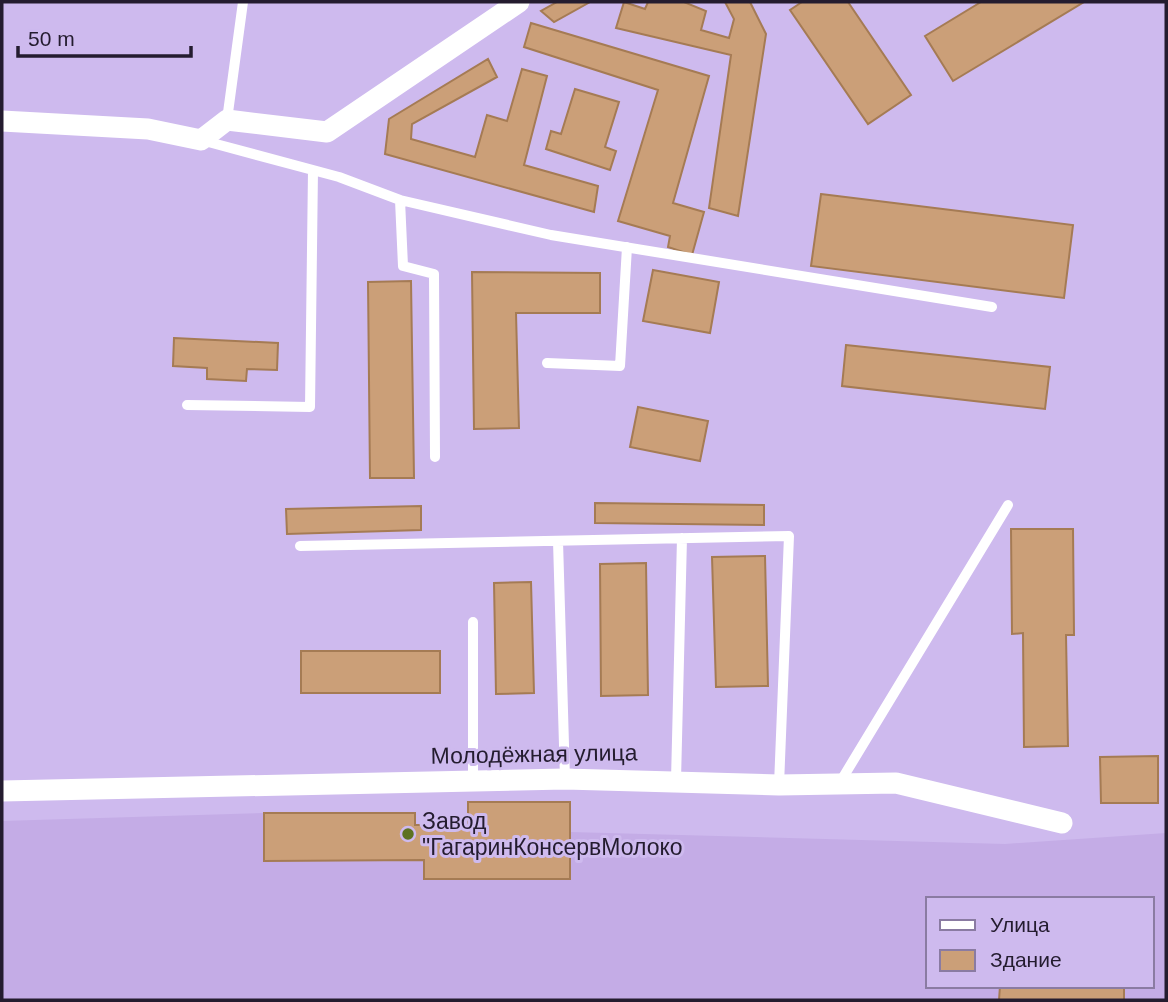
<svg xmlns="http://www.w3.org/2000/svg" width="1168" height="1002" font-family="Helvetica,sans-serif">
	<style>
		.built { fill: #c4ace6; fill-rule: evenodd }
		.building { fill: #cb9f78; stroke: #a57b54; stroke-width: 2 }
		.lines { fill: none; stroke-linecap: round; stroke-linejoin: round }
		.lane { stroke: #fff; stroke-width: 10 }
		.street { stroke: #fff; stroke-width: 21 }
		.poi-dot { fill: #5d7222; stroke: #cebaee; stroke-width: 2.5 }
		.labels { text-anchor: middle; stroke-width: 6; stroke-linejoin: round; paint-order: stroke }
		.street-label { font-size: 23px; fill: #241c2f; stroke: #cebaee }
		.poi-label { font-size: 23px; fill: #241c2f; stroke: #cebaee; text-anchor: start }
	</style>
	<rect width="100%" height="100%" fill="#cebaee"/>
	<path class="built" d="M264,813V861L424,860V879H570V832L1005,844L1166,833V1000H2V821ZM928,899H1152V986H928Z"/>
	<path class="building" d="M557,2H590L554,22L541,11Z
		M624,2L645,9L648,2H684L706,11L701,30L729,38L734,19L725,2H750L766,34L738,216L709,208L731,55L616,28Z
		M802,2H848L911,95L868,124L790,10Z
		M981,2H1084L953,81L925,36Z
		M531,23L709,76L673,203L704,212L692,255L668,247L670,236L618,221L658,90L524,47Z
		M488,59L497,77L412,124L411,139L475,157L487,115L507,121L522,69L547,76L524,165L598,186L594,212L385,154L389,119Z
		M575,89L619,102L605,147L616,151L610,170L546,149L551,131L561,134Z
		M821,194L1073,225L1064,298L811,266Z
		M653,270L719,282L710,333L643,321Z
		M472,272L600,273V313H516L519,428L474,429Z
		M411,281L414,478H370L368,282Z
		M174,338L278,343L277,370L247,369L246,381L207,379V368L173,366Z
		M846,345L1050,367L1045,409L842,386Z
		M638,407L708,421L700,461L630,447Z
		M595,503L764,505V525L595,523Z
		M421,506V530L287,534L286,509Z
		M1011,529H1073L1074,635H1066L1068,746L1024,747L1023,633L1012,634Z
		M765,556L768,686L716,687L712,557Z
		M646,563L648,695L601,696L600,564Z
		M531,582L534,693L496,694L494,583Z
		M301,651H440V693H301Z
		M1158,756V803H1101L1100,757Z
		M468,802H570V879H424V860L264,861V813H415V825H468Z
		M1000,986H1124V1000H999Z"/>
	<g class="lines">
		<path class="lane" d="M227,120L243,2
			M201,140L339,177L400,200L551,235L992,307
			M400,200L403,266L434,274L435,457
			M547,363L620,366L627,247
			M187,405L310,407L313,170
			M558,541L565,779
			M300,546L789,536L779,785
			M676,780L682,538
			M473,781V622
			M839,784L1008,505"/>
		<path class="street" d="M2,121L148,129L201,140L227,120L327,132L519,2
			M2,791L565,779L779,785L896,783L1062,823"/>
	</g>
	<circle class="poi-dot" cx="408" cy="834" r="7"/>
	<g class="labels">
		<g class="street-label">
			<text transform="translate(534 754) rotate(-1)" y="8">Молодёжная улица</text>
		</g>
		<g class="poi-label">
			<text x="422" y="829">Завод<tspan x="422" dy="26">"ГагаринКонсервМолоко</tspan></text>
		</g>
	</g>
	<rect width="1168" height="1002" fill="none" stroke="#241c2f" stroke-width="7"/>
	<rect x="926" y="897" width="228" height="91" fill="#cebaee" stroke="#8a7ba2" stroke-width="2"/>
	<rect x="940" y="920" width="35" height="10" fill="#ffffff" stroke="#8a7ba2" stroke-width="2"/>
	<text x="990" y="932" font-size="21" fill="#241c2f">Улица</text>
	<rect x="940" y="950" width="35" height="21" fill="#cb9f78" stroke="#8a7ba2" stroke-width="2"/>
	<text x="990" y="967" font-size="21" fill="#241c2f">Здание</text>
	<path d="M18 46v10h173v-10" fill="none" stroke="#241c2f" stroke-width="3.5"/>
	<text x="28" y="46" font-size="21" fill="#241c2f" stroke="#cebaee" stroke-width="5" paint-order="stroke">50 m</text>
</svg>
